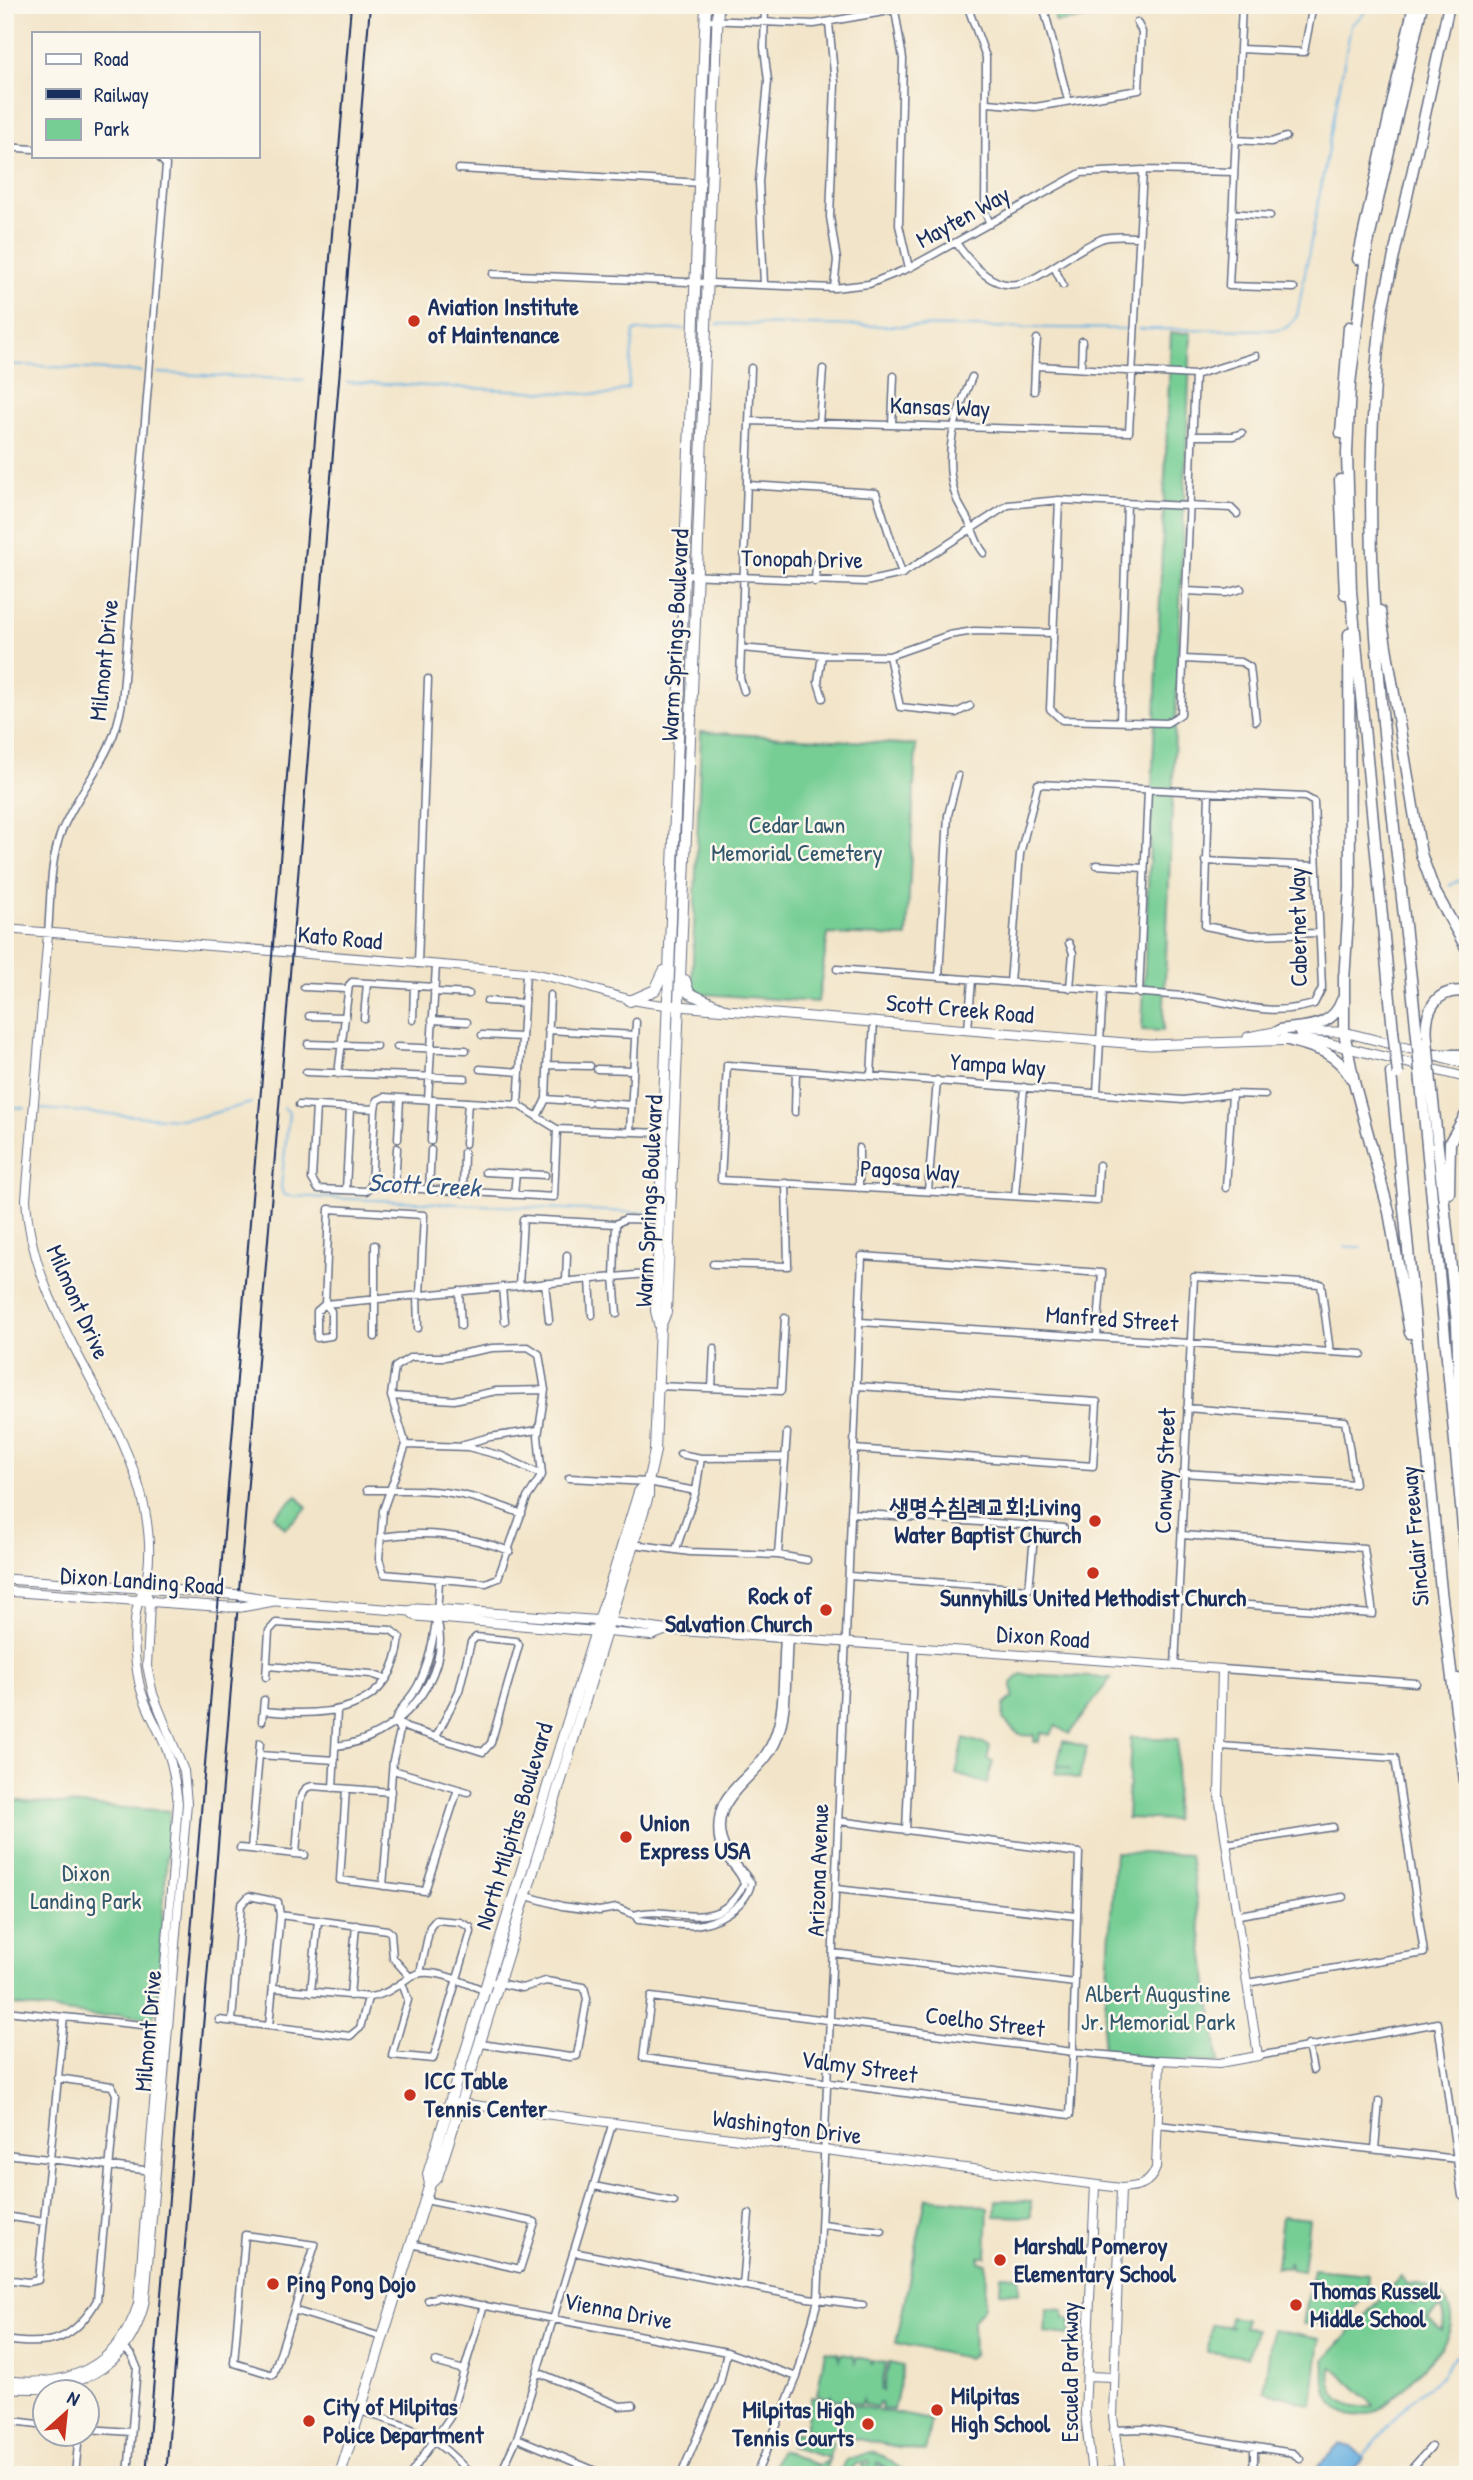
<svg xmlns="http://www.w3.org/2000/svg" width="1473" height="2480" font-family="'Patrick Hand','Poor Story',sans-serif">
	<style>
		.green { fill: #76ce94; stroke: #487e79; stroke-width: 2; fill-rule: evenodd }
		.water { fill: #6ab1e1; stroke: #4270a0; stroke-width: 2 }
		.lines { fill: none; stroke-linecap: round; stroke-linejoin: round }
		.stream { stroke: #6ab1e1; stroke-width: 2 }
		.minor-casing { stroke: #666e83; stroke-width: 9 }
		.tertiary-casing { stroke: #666e83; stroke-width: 10 }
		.secondary-casing { stroke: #666e83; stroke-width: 11 }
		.primary-casing { stroke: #666e83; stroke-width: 12 }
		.motorway-casing { stroke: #666e83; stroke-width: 13 }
		.minor { stroke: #fff; stroke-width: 6 }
		.tertiary { stroke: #fff; stroke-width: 8 }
		.secondary { stroke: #fff; stroke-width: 9 }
		.primary { stroke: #fff; stroke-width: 10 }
		.motorway { stroke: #fff; stroke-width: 10 }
		.rail { stroke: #1b2f5e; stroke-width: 2 }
		.secondary-bridge-casing { stroke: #666e83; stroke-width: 11; stroke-linecap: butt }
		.motorway-bridge-casing { stroke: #666e83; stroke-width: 13; stroke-linecap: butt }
		.secondary-bridge { stroke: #fff; stroke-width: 9 }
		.motorway-bridge { stroke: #fff; stroke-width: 10 }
		.poi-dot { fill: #c8321e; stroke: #fbf7ec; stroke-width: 2.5 }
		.labels { text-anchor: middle; stroke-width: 5; stroke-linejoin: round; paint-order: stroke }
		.street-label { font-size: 24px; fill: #1b2f5e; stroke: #fbf7ec }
		.poi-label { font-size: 24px; font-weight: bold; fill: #1b2f5e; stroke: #fbf7ec; text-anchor: start }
		.park-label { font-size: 24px; fill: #32576c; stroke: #fbf7ec }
		.water-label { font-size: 26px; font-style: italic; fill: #335685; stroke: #fbf7ec }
	</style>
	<rect width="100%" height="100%" fill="#fbf7ec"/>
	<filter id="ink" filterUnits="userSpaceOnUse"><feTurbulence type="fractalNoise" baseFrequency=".0143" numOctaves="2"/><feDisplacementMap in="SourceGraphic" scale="14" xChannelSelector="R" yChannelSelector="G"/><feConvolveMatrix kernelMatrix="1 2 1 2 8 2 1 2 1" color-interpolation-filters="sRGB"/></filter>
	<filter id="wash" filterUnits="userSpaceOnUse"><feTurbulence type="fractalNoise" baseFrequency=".00686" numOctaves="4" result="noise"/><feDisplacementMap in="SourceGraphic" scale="28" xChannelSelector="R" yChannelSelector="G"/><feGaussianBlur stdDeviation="1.57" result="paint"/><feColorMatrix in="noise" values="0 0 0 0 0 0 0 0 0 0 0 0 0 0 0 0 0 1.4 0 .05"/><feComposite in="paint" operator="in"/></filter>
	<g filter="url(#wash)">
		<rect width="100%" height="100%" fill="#f2e4c8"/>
		<path class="green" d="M1051,5H1154L1146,11C1137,7 1131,8 1124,15L1056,22Z
			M1171,333H1191L1163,1031L1142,1030Z
			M701,732L916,745L907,937L828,934L818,1002L702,994L692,984Z
			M297,1496L307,1508L285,1528L274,1516Z
			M1021,1674L1111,1678L1069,1734L1056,1726L1050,1735L1041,1733L1038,1742H1034V1735C1018,1738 1014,1730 1003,1719L1004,1705L1013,1697L1012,1683Z
			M1131,1737L1178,1739L1174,1820L1127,1818Z
			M964,1738L990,1746L987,1759L993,1762L987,1784L956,1774Z
			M1063,1741L1087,1747L1079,1779L1055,1773L1057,1766L1071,1769L1057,1765Z
			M5,1800L170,1811L156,2012L150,2018L118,2014L102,2017L5,2004Z
			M1115,1852L1190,1855L1219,2063L1102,2056Z
			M926,2198L961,2201L988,2208L986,2257H979V2262L986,2263L985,2306L973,2321L974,2354L967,2358L896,2343Z
			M996,2200L1031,2201V2217L995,2216Z
			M1282,2216L1309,2219L1303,2271L1291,2269L1290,2262L1288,2268L1276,2267Z
			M1313,2269L1368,2274C1368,2310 1335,2325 1303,2324Z
			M1001,2275L1020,2276L1019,2293L1000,2292Z
			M1401,2276L1406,2284C1432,2280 1457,2302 1450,2330C1445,2347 1430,2360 1418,2373C1397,2395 1356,2444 1329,2396C1322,2384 1326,2370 1324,2360ZM1411,2290C1432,2292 1449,2309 1442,2331L1428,2319L1439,2308L1425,2295L1414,2305L1401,2293ZM1332,2366L1374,2405V2406C1348,2412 1324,2393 1332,2366Z
			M1047,2309L1064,2310V2318L1070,2319V2335L1045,2332Z
			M1230,2317L1245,2319L1244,2328L1256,2329L1248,2357L1208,2352L1211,2324L1233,2327L1229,2325Z
			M1272,2330L1320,2339L1312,2405L1264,2391Z
			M825,2351L838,2353L839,2359L841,2354L854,2356L855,2362L857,2357L870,2360L871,2365L872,2360L886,2363L881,2390L883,2391L889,2363L903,2366L894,2410L881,2408L882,2403L879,2402L877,2407L864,2404L863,2399L861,2404L848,2401L847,2396L846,2401L832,2398L831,2393L830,2398L817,2395Z
			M811,2397L931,2420L925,2452L805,2429Z
			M794,2432L833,2442L829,2458L790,2447Z
			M780,2450L818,2466L829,2460L825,2469L832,2472L831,2475H770Z
			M870,2452C887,2454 894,2468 909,2472L908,2475H894L878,2462L877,2465L886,2470L884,2474L866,2475L861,2465L870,2464L869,2460L856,2464L845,2475H837L847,2460Z"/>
		<path class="water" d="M1340,2444L1353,2448L1364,2458L1348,2475H1309Z"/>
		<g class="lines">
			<path class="stream" d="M717,324L1132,329
				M1138,329L1278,330L1286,328L1297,316L1351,25L1365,13L1367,5
				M5,364L141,372
				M158,373L305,380
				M347,382L607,395L628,388L634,331L684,329
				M1450,885L1468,876
				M5,1107L25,1108
				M284,1108L289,1112L281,1188L284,1195L289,1196L651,1213
				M42,1109L176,1119L195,1118L251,1103
				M1345,1247H1362
				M1363,2456L1411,2400L1441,2377L1450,2361L1468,2347"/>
		</g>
	</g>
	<g filter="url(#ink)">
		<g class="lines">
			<g class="minor-casing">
				<path id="minor" d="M967,5L986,57L985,212L990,224
					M1043,5L1068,100
					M1242,5L1229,286L1294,288
					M895,10L903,59L899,225L909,268
					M705,20L814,24L895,10L903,5
					M829,23L835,83L830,217L837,260L834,288
					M1240,49L1304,52L1313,5
					M988,103L1035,107L1139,90L1142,32L1137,22
					M1235,140L1271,142L1286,137
					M5,147L33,149
					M459,169L702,183
					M1232,213L1270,216
					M957,244C1013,323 1037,267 1101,239C1111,235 1127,237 1138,237
					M1054,267L1063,285
					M493,274L834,288L869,284L909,268L1081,173L1143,170L1234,172
					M764,284L759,182L768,81L764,48L765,5
					M1038,366L1195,375L1256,356
					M1081,368L1082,341
					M972,377C955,416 941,458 957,500C961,508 966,516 970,524C975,535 976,543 984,553
					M1034,391C1035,373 1035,357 1037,339
					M750,421L1129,432L1143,170
					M819,423L823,369
					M892,425L894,376
					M1192,436H1233L1242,433
					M748,485L876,493L902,574
					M1059,500L1050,709L1062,720L1167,723L1181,714L1195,375
					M686,575L865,582L902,574L1008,505L1059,500L1231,508L1237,514
					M815,582L816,563
					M1186,591L1226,593L1241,589
					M1468,614V666
					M741,648L822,655L889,656L949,635L974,631L1053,633
					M822,655L818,682L823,698
					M889,656L900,707L956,713L970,706
					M1184,659L1241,662L1250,667L1256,721
					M744,691L740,678L751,368
					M1120,721L1127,503
					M1209,794L1205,926L1251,935L1318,933
					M1205,861L1316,866
					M1096,865L1143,868
					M48,933C51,899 49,862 62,830C82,784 114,756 122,703L166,165L158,156
					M1069,943L1073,953L1070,988
					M418,964L428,679
					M837,969C952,979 1068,986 1183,996C1232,1000 1262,1019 1314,1004L1322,988L1314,802L1305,797L1038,784L1020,854L1010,983
					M939,977L948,815L958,776
					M304,987L347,989
					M434,992L469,994
					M1139,994L1148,790
					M487,1001L524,1003
					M309,1016L344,1017
					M364,1018L367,983
					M413,1020L414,986
					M432,1020L467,1022
					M968,1029L972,980
					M548,1030L635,1035
					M482,1035L522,1037
					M308,1044L376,1046
					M397,1047L466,1050
					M547,1065L590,1066
					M480,1069L520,1072
					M597,1069L633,1070
					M306,1072L465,1078
					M338,1074L349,985L352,982L434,987
					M871,1076L874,1021
					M1097,1092L1103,991
					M546,1099L588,1102
					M428,1100L436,965
					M594,1102L631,1105
					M299,1105L375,1109
					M518,1105L526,972
					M316,1106L312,1179L318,1189L366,1191L371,1186L554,1197L557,1129
					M795,1112L796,1070
					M537,1117L546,1099L550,995
					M630,1131L636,1022
					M398,1139L400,1098
					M431,1141L433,1100
					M465,1144L468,1102
					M1099,1165L1097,1201L721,1180L727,1065L1183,1100L1232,1094L1265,1095
					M485,1172L545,1175
					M371,1186L375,1109L377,1100L384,1097L518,1105L557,1129L661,1133
					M395,1188L397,1148
					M859,1188V1148
					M1226,1188L1232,1094
					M346,1190L350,1108
					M429,1190L431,1150
					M928,1191L937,1080
					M463,1193L464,1152
					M514,1195L516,1173
					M1015,1196L1024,1087
					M616,1224L614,1277L617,1314
					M713,1264L788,1266L786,1183
					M590,1279L592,1315
					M566,1281L567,1255
					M545,1283L549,1320
					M519,1286L523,1219L616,1224L625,1219L659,1220
					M502,1287L505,1321
					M459,1291L461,1326
					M417,1295L418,1328
					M325,1304L657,1273
					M325,1304L329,1209L424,1215L420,1295
					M325,1304L331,1311V1336L317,1338V1311Z
					M860,1322L1362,1354
					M375,1337V1245
					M528,1347L539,1354L545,1390L538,1436L542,1475L527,1498L498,1578L486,1583L384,1574L379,1559L383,1510L406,1445L391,1396L395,1367L411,1357H445L492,1348Z
					M658,1386L781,1391L785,1318
					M712,1388L714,1348
					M391,1396L454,1400L496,1391L545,1390
					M464,1444L490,1437L538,1430
					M406,1445L468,1447L502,1456L542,1475
					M854,1449L1093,1466L1097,1402L858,1386
					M680,1454L701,1458L785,1457
					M1183,1473L1355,1484L1345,1421L1187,1408
					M569,1478L648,1482L696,1491
					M367,1490C432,1489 460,1489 522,1514
					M851,1513L1064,1528
					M381,1537C426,1530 466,1535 510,1551
					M633,1544L690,1552L778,1555L807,1560
					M676,1549L696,1491L701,1458
					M778,1555L787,1433
					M849,1576L1029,1589L1035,1526
					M1179,1600L1373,1614L1364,1548L1182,1535
					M267,1666L371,1674L386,1679
					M1175,1666L1194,1277L1321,1284L1330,1352
					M1222,1669L1416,1683
					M263,1711C324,1717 393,1715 400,1637L391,1630L276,1623L269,1631L266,1677
					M262,1721L264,1700
					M395,1721L407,1728L483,1752L491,1743L519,1645L516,1641L476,1637L471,1642L459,1691L436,1737
					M395,1721C400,1706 413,1697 419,1683C434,1653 438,1613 439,1579
					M336,1746C395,1741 454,1679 437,1618
					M1220,1746L1395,1758L1424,1953L1247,1983
					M259,1755L335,1760
					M393,1770L468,1792
					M333,1788L337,1711
					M346,1789L340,1880L425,1891L458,1789
					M839,1821L1079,1853L1073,2042V2058L1070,2115L643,2058L651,1997L1073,2052L1160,2060
					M906,1831L914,1647
					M1226,1844L1333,1827
					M240,1848L305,1855
					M251,1849L260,1743
					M296,1854L300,1800L306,1788L312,1786L391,1792
					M383,1886L393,1760L400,1731L396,1722
					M836,1889L1076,1916
					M523,1895L562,1906L599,1911L617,1908L635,1915L638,1920C656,1921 677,1927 695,1925C716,1923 747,1906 751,1883C745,1872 734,1864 728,1852C700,1801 761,1780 777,1742C790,1712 786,1671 789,1639
					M280,1915L387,1930L391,1933L393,1958L410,1977
					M635,1915C671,1903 716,1939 744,1884C740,1867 720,1859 718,1839C711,1785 755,1781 772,1740C785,1711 781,1670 784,1639
					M1239,1915L1343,1897
					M833,1953L1075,1983
					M402,1983L408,2000L392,2055L433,2059L471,1932L470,1927L460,1922L436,1920L430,1927L420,1973
					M274,1988L370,1997C387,1995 397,1985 410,1977C430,1964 466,1984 486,1991
					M311,1992L318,1920
					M350,1996L356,1925
					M5,2011L162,2027
					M219,2020L350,2036L360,2028L368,1998
					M232,2021L241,1905L249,1896L278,1902L280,1915L269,2026
					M481,2044L570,2057L577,2056L587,1999L584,1987L546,1981L522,1988L489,1981
					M1308,2045L1313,2070
					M1258,2056L1438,2023L1462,2196
					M1158,2125L1458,2159
					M1375,2149L1379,2101
					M5,2154L153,2171
					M594,2186L674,2202
					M5,2216L44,2222
					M822,2224L882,2231
					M245,2235L315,2245L273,2375L234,2363Z
					M411,2244L520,2269L535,2222L425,2200
					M573,2252L808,2298L863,2305
					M5,2279L28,2282L38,2280L64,2017
					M743,2286L749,2214
					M428,2300L438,2297L727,2352L797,2377
					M296,2311L382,2337
					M5,2340C50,2347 74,2341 97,2300L116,2094L112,2086L57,2078
					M122,2346L132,2356L137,2367L128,2475
					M435,2362L464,2370
					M537,2372L620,2406L633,2405
					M76,2378L81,2392
					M360,2411C411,2427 434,2433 471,2475
					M5,2420L46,2425
					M88,2429L131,2432
					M1113,2430L1145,2429L1293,2453L1300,2459
					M517,2438L605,2475
					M75,2475L79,2434
					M410,2475L450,2417L484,2305
					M500,2475L517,2438L612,2125
					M681,2475L720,2383L727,2352
					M756,2475L797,2377L818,2300L862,1256L1102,1273L1097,1336
					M1249,2475L1254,2461V2447
					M1406,2475L1431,2447"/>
			</g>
			<g class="tertiary-casing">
				<path id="tertiary" d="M5,929L526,972C575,979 617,1002 667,1005
					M1440,1057L1468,1065
					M608,1632L651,1636L667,1630
					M458,2103L1121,2188C1138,2187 1150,2185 1156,2168L1160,2060L1219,2063L1258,2056L1219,1796L1222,1669L667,1630L612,1622
					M1121,2188L1113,2417L1121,2475
					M1091,2272L1118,2274
					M1087,2376L1114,2377
					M5,2380C68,2388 118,2367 138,2304L178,1803C176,1787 174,1771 169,1756C161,1731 144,1708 139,1682C134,1658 132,1626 138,1603C139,1598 143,1593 144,1588C154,1557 148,1514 138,1483C107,1386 31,1304 26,1199L48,933
					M5,2387C71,2397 131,2370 145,2300L187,1803L184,1771L153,1694L147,1666L150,1602L144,1588
					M1092,2475L1085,2413L1095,2185
					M1094,2475L1120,2469"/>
			</g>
			<g class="secondary-casing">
				<path id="secondary" d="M667,1005L1150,1045L1298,1040L1328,1043L1468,1078
					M1299,1032H1344L1423,1052
					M1248,1037L1285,1030
					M5,1579L229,1594
					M5,1591L228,1607
					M241,1595L276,1601L410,1611L417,1608L605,1621
					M241,1607L274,1601
					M410,1611L416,1616L602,1632"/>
			</g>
			<g class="primary-casing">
				<path id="primary" d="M685,980L689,993L724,1009
					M630,1001L655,990L664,971
					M660,1327L666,1312C685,876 703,441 718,5
					M430,2184L428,2174L450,2102L639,1492L648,1482
					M340,2475L430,2184L437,2177C511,1951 577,1722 648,1496V1482L655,1451L660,1327L656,1311L706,5"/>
			</g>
			<g class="motorway-casing">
				<path id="motorway" d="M1358,259L1414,5
					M1341,433L1349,327
					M1340,480L1345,594
					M1380,611L1421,854L1434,890L1468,951
					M1344,975V1032L1354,1082L1389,1212L1410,1333
					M1344,981L1350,887L1349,634
					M1280,1030C1305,1026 1332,1029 1342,1000
					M1393,1031L1351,591L1347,453L1350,384L1367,248L1422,5
					M1417,1036C1393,794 1350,550 1383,306L1449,5
					M1284,1039C1313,1047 1335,1050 1351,1078
					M1427,1039C1424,1011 1435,987 1468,992
					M1433,1055H1468
					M1391,1073L1441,1591L1468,1805
					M1421,1082L1468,1580
					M1431,1083L1457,1323L1461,1440
					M1449,1193L1450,1142L1468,1111
					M1458,1679L1468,1750"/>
			</g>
			<use href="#minor" class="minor"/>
			<use href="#tertiary" class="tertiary"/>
			<use href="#secondary" class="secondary"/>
			<use href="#primary" class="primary"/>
			<use href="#motorway" class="motorway"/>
			<path class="rail" d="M146,2475L351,5
				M166,2475L370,5"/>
			<g class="secondary-bridge-casing">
				<path id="secondary-bridge" d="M229,1594L241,1595
					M228,1607H241"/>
			</g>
			<g class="motorway-bridge-casing">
				<path id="motorway-bridge" d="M1393,1031L1398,1074
					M1417,1036L1421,1082
					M1427,1039L1431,1083"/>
			</g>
			<use href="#secondary-bridge" class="secondary-bridge"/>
			<use href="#motorway-bridge" class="motorway-bridge"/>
		</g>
	</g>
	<g class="poi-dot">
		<circle cx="414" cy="321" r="7"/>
		<circle cx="1095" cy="1521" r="7"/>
		<circle cx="1093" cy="1573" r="7"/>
		<circle cx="826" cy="1610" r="7"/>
		<circle cx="626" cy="1837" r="7"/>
		<circle cx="410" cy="2095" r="7"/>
		<circle cx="1000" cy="2260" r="7"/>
		<circle cx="273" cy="2284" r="7"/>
		<circle cx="1296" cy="2305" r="7"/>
		<circle cx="937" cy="2410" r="7"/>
		<circle cx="309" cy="2421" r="7"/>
		<circle cx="868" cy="2424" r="7"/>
	</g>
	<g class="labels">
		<g class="street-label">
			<text transform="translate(963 217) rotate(-29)" y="8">Mayten Way</text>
			<text transform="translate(940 407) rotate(2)" y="8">Kansas Way</text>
			<text transform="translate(802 559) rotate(1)" y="8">Tonopah Drive</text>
			<text transform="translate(675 635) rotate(-87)" y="8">Warm Springs Boulevard</text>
			<text transform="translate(104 660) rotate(-84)" y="8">Milmont Drive</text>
			<text transform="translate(1298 927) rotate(-91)" y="8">Cabernet Way</text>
			<text transform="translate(340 938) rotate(5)" y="8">Kato Road</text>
			<text transform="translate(960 1009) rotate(5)" y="8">Scott Creek Road</text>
			<text transform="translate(998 1065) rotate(4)" y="8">Yampa Way</text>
			<text transform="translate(910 1171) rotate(3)" y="8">Pagosa Way</text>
			<text transform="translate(649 1201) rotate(-87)" y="8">Warm Springs Boulevard</text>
			<text transform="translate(78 1302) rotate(66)" y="8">Milmont Drive</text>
			<text transform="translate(1112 1319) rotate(4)" y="8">Manfred Street</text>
			<text transform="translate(1165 1471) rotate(-88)" y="8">Conway Street</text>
			<text transform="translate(1415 1536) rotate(-95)" y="8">Sinclair Freeway</text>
			<text transform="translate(142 1581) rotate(4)" y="8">Dixon Landing Road</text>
			<text transform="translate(1043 1637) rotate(4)" y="8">Dixon Road</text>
			<text transform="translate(514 1826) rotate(-73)" y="8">North Milpitas Boulevard</text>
			<text transform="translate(818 1870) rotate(-88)" y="8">Arizona Avenue</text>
			<text transform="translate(985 2022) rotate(7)" y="8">Coelho Street</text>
			<text transform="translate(148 2031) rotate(-85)" y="8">Milmont Drive</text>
			<text transform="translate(859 2067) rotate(8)" y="8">Valmy Street</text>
			<text transform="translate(787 2127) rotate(7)" y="8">Washington Drive</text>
			<text transform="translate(618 2311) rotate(11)" y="8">Vienna Drive</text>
			<text transform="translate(1070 2372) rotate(-90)" y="8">Escuela Parkway</text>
		</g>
		<g class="poi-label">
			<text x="428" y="315">Aviation Institute<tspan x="428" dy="28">of Maintenance</tspan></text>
			<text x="1081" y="1515" text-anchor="end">생명수침례교회;Living<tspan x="1081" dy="28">Water Baptist Church</tspan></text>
			<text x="812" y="1604" text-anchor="end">Rock of<tspan x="812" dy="28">Salvation Church</tspan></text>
			<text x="1093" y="1606" text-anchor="middle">Sunnyhills United Methodist Church</text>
			<text x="640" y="1831">Union<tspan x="640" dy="28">Express USA</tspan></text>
			<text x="424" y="2089">ICC Table<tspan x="424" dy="28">Tennis Center</tspan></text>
			<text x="1014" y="2254">Marshall Pomeroy<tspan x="1014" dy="28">Elementary School</tspan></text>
			<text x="287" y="2292">Ping Pong Dojo</text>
			<text x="1310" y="2299">Thomas Russell<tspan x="1310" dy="28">Middle School</tspan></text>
			<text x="951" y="2404">Milpitas<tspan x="951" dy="28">High School</tspan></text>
			<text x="323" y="2415">City of Milpitas<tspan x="323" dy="28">Police Department</tspan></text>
			<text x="854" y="2418" text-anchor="end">Milpitas High<tspan x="854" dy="28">Tennis Courts</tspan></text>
		</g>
		<g class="park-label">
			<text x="797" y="833">Cedar Lawn<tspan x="797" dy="28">Memorial Cemetery</tspan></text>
			<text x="86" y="1881">Dixon<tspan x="86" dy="28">Landing Park</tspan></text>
			<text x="1158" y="2002">Albert Augustine<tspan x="1158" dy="28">Jr. Memorial Park</tspan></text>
		</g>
		<g class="water-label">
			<text transform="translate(424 1185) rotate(3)" y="9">Scott Creek</text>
		</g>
	</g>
	<rect width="1473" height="2480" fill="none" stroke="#fbf7ec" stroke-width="28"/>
	<rect x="32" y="32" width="228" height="126" fill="#fbf7ec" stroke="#a1a7b3" stroke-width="2"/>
	<rect x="46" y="54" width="35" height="10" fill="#ffffff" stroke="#a1a7b3" stroke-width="2"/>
	<text x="94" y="66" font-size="21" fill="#1b2f5e">Road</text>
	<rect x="46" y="89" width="35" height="10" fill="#1b2f5e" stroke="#a1a7b3" stroke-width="2"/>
	<text x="94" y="102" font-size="21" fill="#1b2f5e">Railway</text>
	<rect x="46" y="119" width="35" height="21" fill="#76ce94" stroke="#a1a7b3" stroke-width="2"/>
	<text x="94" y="136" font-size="21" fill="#1b2f5e">Park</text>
	<g transform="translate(66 2413) rotate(27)"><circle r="33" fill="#fbf7ec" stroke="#a1a7b3" stroke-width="2"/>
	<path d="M0-5L12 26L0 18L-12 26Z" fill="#c8321e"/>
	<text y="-10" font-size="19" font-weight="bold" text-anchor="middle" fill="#1b2f5e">N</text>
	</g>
</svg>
